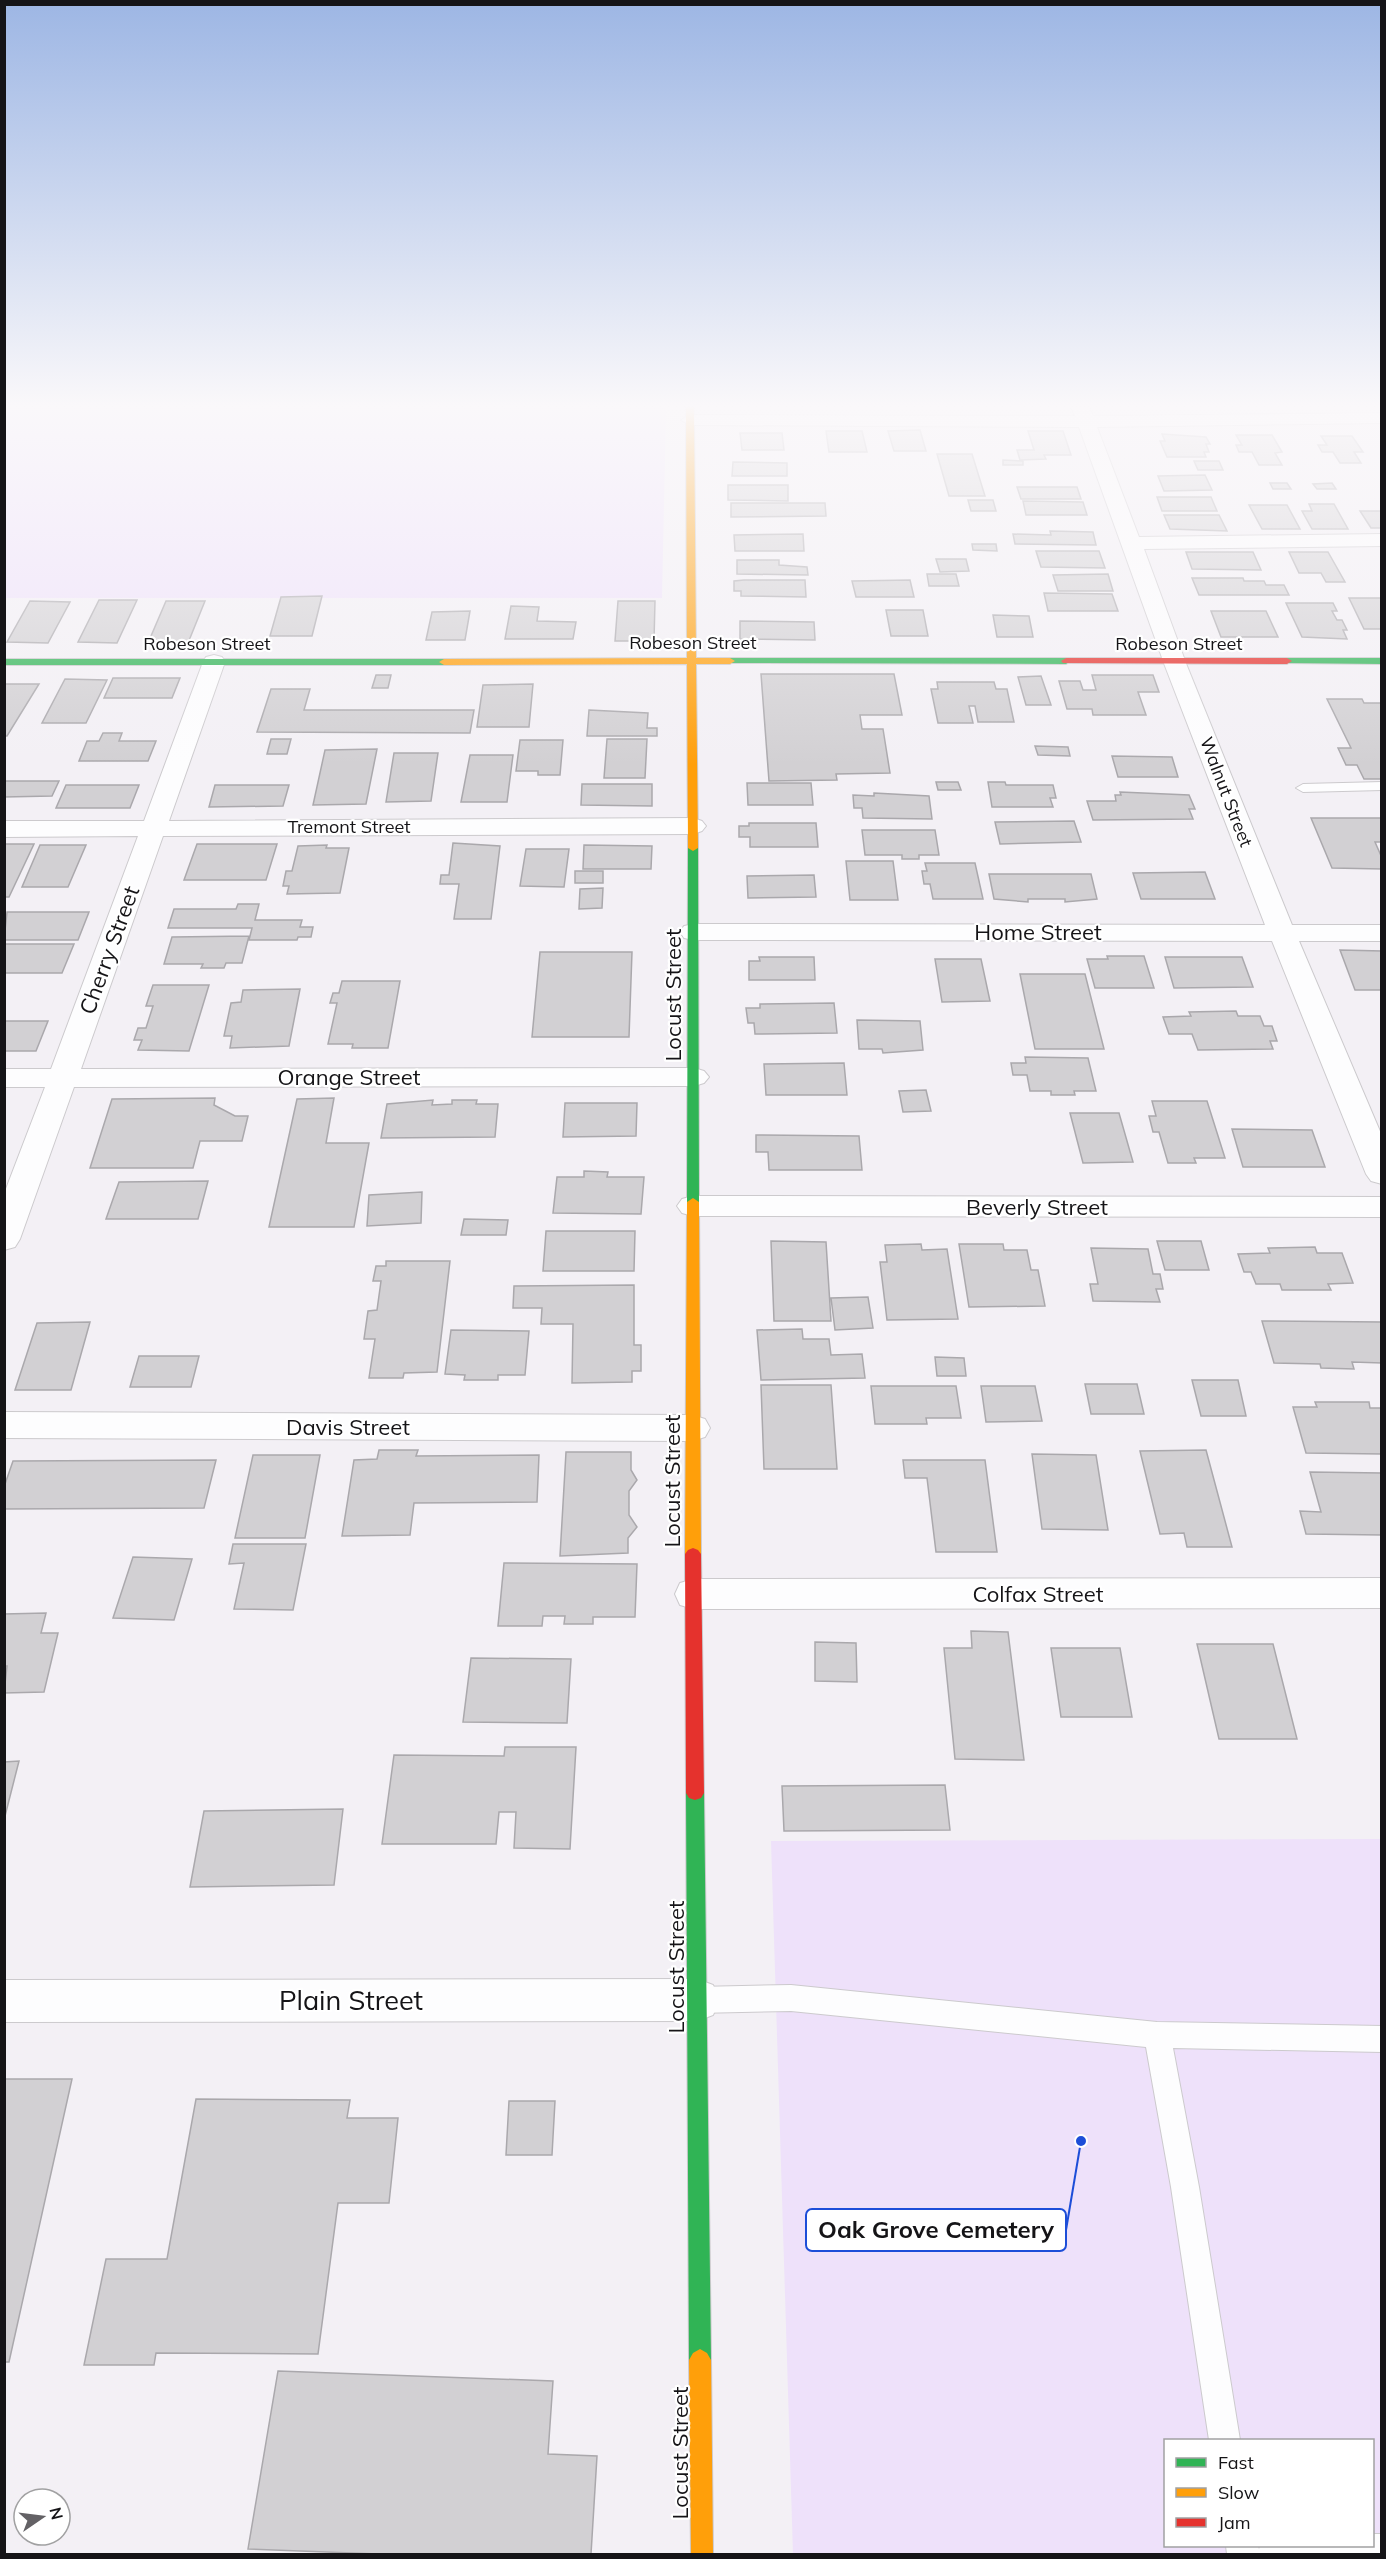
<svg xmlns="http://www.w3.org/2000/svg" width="1386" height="2559" font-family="Mulish,sans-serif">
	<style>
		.green { fill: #eee1fa; fill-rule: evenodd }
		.building { fill: #d2d0d3; stroke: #aaa8ac; stroke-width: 1.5 }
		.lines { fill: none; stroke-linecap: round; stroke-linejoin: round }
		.lane-casing { stroke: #cccacd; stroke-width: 2 }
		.street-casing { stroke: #cccacd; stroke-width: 2 }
		.fast-casing { stroke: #cccacd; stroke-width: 2 }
		.slow-casing { stroke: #cccacd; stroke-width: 2 }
		.jam-casing { stroke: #cccacd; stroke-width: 2 }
		.lane { fill: #fdfdfe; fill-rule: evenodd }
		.street { fill: #fdfdfe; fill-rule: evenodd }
		.fast { fill: #30b455; fill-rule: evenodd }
		.slow { fill: #ff9f0a; fill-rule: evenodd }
		.jam { fill: #e5322d; fill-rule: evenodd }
		.labels { text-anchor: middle; stroke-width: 4.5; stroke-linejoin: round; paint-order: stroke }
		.far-street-label { font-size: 18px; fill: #151417; stroke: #fff }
		.street-label { font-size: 22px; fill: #151417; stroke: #fff }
		.near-street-label { font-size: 27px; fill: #151417; stroke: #fff }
		.leader { fill: none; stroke: #1d4ed8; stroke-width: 2 }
		.callout-dot { fill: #1d4ed8; stroke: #fff; stroke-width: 2 }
		.callout { fill: #fff; stroke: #1d4ed8; stroke-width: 2 }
		.callout-label { font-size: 24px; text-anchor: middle; font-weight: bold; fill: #151417 }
	</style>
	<rect width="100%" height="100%" fill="#f3f0f5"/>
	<path class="green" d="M4,407H666L662,598H5Z
		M1381,1839V2554H793L771,1841ZM1166,2440H1372V2546H1166Z"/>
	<path class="building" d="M920,430L926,451H894L888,431Z
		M826,431H862L867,452H829Z
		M1028,431H1063L1071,455H1044L1046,459L1020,460L1017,450H1034Z
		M740,433H782L784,450H742Z
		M1162,434L1206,437L1210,444H1206L1209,452H1204L1206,457H1167L1160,441H1165Z
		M1236,435H1272L1282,452L1275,453L1282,465H1259L1252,452H1239L1236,445H1242Z
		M1321,436H1352L1363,452H1354L1361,463H1340L1333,452H1322L1318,445H1327Z
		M937,454H972L985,496H949Z
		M1003,460L1023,461V465H1003Z
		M1194,461H1219L1223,470H1198Z
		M733,462L787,463V476H732Z
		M1205,475L1212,490L1164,491L1158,476Z
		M1270,483H1287L1291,489H1273Z
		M1332,483L1336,489H1317L1313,484Z
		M728,485H788V501L728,500Z
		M1017,487H1077L1081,499H1021Z
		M1157,497H1211L1217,511H1162Z
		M968,500H993L996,511H971Z
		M1023,501L1083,502L1087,515H1026Z
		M731,503H825L826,516L731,517Z
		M1309,504H1334L1348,529H1312L1302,511H1312Z
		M1249,505H1287L1300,529H1262Z
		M1360,511H1382V528H1371Z
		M1164,515H1219L1227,531L1170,529Z
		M1050,531L1093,532L1096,545L1015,544L1013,534L1051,535Z
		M803,534L804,551H735L734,535Z
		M972,544H996L997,551L973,550Z
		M1036,551H1099L1105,568L1041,567Z
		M1186,552H1253L1261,570L1192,569Z
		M1289,552H1328L1345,582H1326L1321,573H1299Z
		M936,559H966L969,571L940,572Z
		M737,560H779V565L807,567L808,575L737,574Z
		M927,574H956L959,586H929Z
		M1108,574L1113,591H1058L1053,575Z
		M1192,578H1243L1244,581H1264L1266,585H1284L1289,595H1199Z
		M744,580H805L806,597L741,596V591H734V581Z
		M910,580L914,597H856L852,581Z
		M1044,593L1112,594L1118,611H1048Z
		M322,596L312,636H270L281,597Z
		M1349,598H1382V629H1364Z
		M99,600H137L117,643L78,642Z
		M30,601L70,602L48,643L7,642Z
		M166,601H205L188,643H148Z
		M618,601H655L654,641H615Z
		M1286,603H1333L1337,611H1332L1337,620H1342L1347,630H1343L1347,639L1302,637Z
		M511,606L539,607L537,621L576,622L573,639H505Z
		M886,610H923L928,636H891Z
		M470,611L465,640H426L432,612Z
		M1211,611H1266L1278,637H1221Z
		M993,615L1029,616L1033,637H997Z
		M740,621L814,622L815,640L740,639Z
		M761,674H894L902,715H860L862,729H883L890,773L836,774L837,780L769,781Z
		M376,675H391L388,688H372Z
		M1092,675H1153L1159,692H1138L1146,715H1093L1092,709H1067L1059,681H1080L1083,690H1096Z
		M1041,676L1051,705H1026L1018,677Z
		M113,678H180L172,698H104Z
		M65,679L107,680L86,723H42Z
		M937,682H994L996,689H1007L1014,722H978L975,706H969L973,723H938L931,689H938Z
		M4,684H39L7,736H4Z
		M533,684L529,727H477L483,685Z
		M271,689H310L304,710H474L470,733L257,732Z
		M1327,699H1362L1364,703H1382V779H1364L1357,765H1346L1338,748H1351Z
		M589,710L648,713L647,728H657V736H587Z
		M103,733H122L119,741H156L148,761H79L87,741H99Z
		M271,739H291L287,754H267Z
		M607,739H647L645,778H604Z
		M520,740H563L560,775H538V771H516Z
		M1035,746L1068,747L1070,756L1038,755Z
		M377,749L366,804L313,805L325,750Z
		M394,753H438L431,801L386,802Z
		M470,755H513L507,802H461Z
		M1112,756L1172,757L1178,777H1118Z
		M4,781H59L52,796L4,797Z
		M936,782H958L961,790H938Z
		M988,782H1005L1006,785H1053L1056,798H1050L1053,807H992Z
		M747,783H811L813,805H748Z
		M582,784H652V806L581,805Z
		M66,785H139L130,808H56Z
		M215,785H289L283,806L209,807Z
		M1120,792L1189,795L1195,809H1189L1193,819L1093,820L1087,801H1116L1115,795H1121Z
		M874,793L929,796L932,819L863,818L862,808H854L853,795L874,796Z
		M1311,818H1382V842H1375L1382,858V869L1332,868Z
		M1074,821L1081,842L1000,844L995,822Z
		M749,823H816L818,847H750V837H739V826H749Z
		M862,830H935L939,855H919V859H902V855H865Z
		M453,843L500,846L491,919H454L459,884H440L441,875H449Z
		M4,844H34L9,897H4Z
		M197,844H277L266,880H184Z
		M40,845H86L68,887H22Z
		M327,845L326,848H349L340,893L287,894L289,886H283L286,871H292L298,846Z
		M584,845L652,846L651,869H583Z
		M526,849H569L564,887L520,886Z
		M846,861H893L898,900H850Z
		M925,863H975L983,899H933L930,884H924L922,871H927Z
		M575,871H603V883H575Z
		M1205,872L1215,899H1141L1133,873Z
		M989,874H1091L1097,899L1065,902V899H1028V902L994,899Z
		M814,875L816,897L748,898L747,876Z
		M603,888L602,908L579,909L580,889Z
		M238,904H259L255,920H302L300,927H313L311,937H298L297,940H249L252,928H168L174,909H236Z
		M7,912H89L78,940H4Z
		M249,936L242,963H226L224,968H201L203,964H164L172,937Z
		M4,944H74L62,973H4Z
		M1340,950L1382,951V990H1355Z
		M540,952H632L629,1037H532Z
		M1107,956H1144L1154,988H1095L1087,959H1108Z
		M759,957H814L815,980H749V961H760Z
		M1165,957H1242L1253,987L1174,988Z
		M935,959H981L990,1001L942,1002Z
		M1020,974H1085L1104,1049H1035Z
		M342,981H400L388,1048H352L353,1044H328L337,1003H330L333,993H339Z
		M153,985H209L189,1051L138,1050L142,1040H134L138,1028H146L153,1006H146Z
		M300,989L289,1046L230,1048L232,1036H224L231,1003L241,1002L243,990Z
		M834,1003L837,1033L755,1034L754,1023H748L746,1008H760V1004Z
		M1236,1011L1238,1016H1260L1264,1026H1272L1277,1041H1270L1273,1049L1198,1050L1192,1034H1169L1163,1017L1191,1016L1189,1012Z
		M857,1020L920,1021L923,1050L883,1053L882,1049H859Z
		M4,1021H48L36,1051H4Z
		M1025,1057L1088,1058L1096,1091H1074L1075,1095H1051V1091H1030L1027,1075H1013L1011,1063H1026Z
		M844,1063L847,1095H766L764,1064Z
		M926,1090L931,1111L903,1112L899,1091Z
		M215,1098L214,1105L235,1116H248L242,1141H200L193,1168H90L112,1099Z
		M334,1098L326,1143H369L354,1227H269L297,1099Z
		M433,1100L432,1105L452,1104V1100H477L476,1104H498L495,1137L381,1138L387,1104Z
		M1152,1101H1207L1225,1158H1194L1196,1163H1168L1159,1132H1153L1149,1116H1156Z
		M565,1103H637L636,1136L563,1137Z
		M1070,1113H1119L1133,1162L1083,1163Z
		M1232,1129L1312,1130L1325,1167H1243Z
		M756,1135L859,1136L862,1170H769L768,1152H756Z
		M584,1171L608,1172L607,1177H644L641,1214L553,1213L557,1177H584Z
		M208,1181L198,1219H106L119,1182Z
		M422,1192L421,1223L367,1226L369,1195Z
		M464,1219L508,1220L506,1235H461Z
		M546,1231H635L634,1271H543Z
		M771,1241L826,1242L831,1321H774Z
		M1157,1241H1201L1209,1270H1165Z
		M921,1244L922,1250L947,1249L958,1319L887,1320L880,1262H887L885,1245Z
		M959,1244H1003L1004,1250H1027L1031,1270H1038L1045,1306L969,1307Z
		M1315,1247L1317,1253H1342L1353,1283L1328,1284L1331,1290H1282L1280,1284H1256L1251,1272H1244L1238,1254L1270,1253L1268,1248Z
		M1091,1248L1148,1249L1153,1274H1160L1163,1289H1156L1160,1302L1093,1301L1090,1284H1098Z
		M386,1261H450L437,1372L404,1373L403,1378H369L375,1339H364L368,1311L377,1310L381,1281H373L376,1266H386Z
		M634,1285V1345H641V1371H632V1382L572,1383L573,1324H541L542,1308H513L514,1286Z
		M868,1297L873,1328L835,1330L831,1298Z
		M1262,1321L1382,1322V1363L1352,1362L1354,1369L1321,1368L1320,1364L1274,1363Z
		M90,1322L71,1390H15L37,1323Z
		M802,1329L803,1339H829L831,1355L862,1354L865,1378L761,1380L757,1330Z
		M451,1330L529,1331L525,1375H498V1380H464L465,1375L445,1374Z
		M139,1356H199L191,1387H130Z
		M935,1357L964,1358L966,1376H937Z
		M1192,1380H1238L1246,1416H1201Z
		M1085,1384H1137L1144,1414H1091Z
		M761,1385H831L837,1469H764Z
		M871,1386H956L961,1418H926L927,1424H875Z
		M981,1386H1035L1042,1421L986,1422Z
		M1315,1402H1369L1370,1408H1382V1454L1306,1453L1293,1407H1317Z
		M379,1450H418L416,1456L539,1455L537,1502L414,1503L410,1535L342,1536L354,1460L377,1459Z
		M1206,1450L1232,1547H1187L1184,1533L1160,1534L1140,1451Z
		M566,1452H631V1470L637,1480L629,1491V1515L637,1527L628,1538V1553L560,1556Z
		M1032,1454L1096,1455L1108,1530L1042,1529Z
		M253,1455H320L305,1538H235Z
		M216,1460L204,1508L4,1509V1487L13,1461Z
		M903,1460H985L997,1552H936L927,1478H905Z
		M1310,1472L1382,1473V1535L1306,1534L1300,1511L1321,1512Z
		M233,1544H306L293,1610L234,1609L244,1563L229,1564Z
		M133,1557L192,1559L174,1620L113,1618Z
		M504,1563L637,1564L635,1617H593V1624H564L565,1616H543L542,1626H498Z
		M46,1613L41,1633H58L44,1692L4,1693L7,1666H4V1614Z
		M971,1631L1008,1632L1024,1760L955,1759L944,1648H972Z
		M815,1642L856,1643L857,1682L815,1681Z
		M1197,1644H1273L1297,1739H1219Z
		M1051,1648H1120L1132,1717H1061Z
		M471,1658L571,1659L567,1723L463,1722Z
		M505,1747H576L570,1849L514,1848L516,1812H499L496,1844H382L394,1755L504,1756Z
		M19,1761L4,1820V1762Z
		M945,1785L950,1830L784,1831L782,1786Z
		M343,1809L334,1885L190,1887L204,1811Z
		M4,2079H72L9,2362H4Z
		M196,2099L350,2100L347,2118H398L389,2203H338L318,2354L156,2353L154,2365H84L106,2259H167Z
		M509,2101H555L552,2155H506Z
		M278,2371L553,2381L548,2454L597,2456L591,2554H378L248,2549Z"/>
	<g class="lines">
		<g class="lane-casing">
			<path id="lane" d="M1382,782V790L1303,792L1296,788L1303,784Z
				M791,1985L1157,2022L1382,2026V2052L1173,2048L1199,2187L1240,2440H1209L1171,2187L1146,2047L791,2011L697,2013L688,2009L684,2000L688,1991L697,1987Z
				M1372,2534H1382V2554H1227L1226,2546H1258L1259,2549L1260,2546H1372Z"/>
		</g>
		<g class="street-casing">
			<path id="street" d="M1071,407H1089L1093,416L1382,413V423L1097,427L1139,537L1382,534V546L1144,549L1187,666L1292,925H1382V941H1299L1382,1136V1184L1371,1181L1366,1174L1272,941L694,940L684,938L680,932L684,926L694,924L1265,925L1165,666L1079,427L690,425L681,420L690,415L1075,416Z
				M214,655L222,657L225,662L169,821L693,818L702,821L706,826L702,831L693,834L163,836L81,1069L694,1068L704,1071L709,1077L704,1083L694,1086L74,1087L20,1239L15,1247L4,1250V1194L45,1087H4V1069H51L138,836L4,837V821H144L203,662L206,657Z
				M693,1196L1382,1197V1217L693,1216L682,1213L677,1206L682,1199Z
				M4,1412L692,1415L705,1419L710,1428L705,1437L692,1441L4,1438Z
				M1382,1578V1608L694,1609L680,1605L675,1594L680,1583L694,1579Z
				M697,1979L713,1985L720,2000L713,2015L697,2021L4,2022V1980Z"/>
		</g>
		<g class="fast-casing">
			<path id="fast" d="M730,658H1066L1071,661L1066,664L727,663L725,661Z
				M1287,658H1382V664L1284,663L1282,661Z
				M4,659H444L449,662L444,665H4Z
				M693,845L698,848L699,1202L693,1206L687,1202L688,848Z
				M695,1786L701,1788L704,1793L711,2360L707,2367L700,2371L693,2367L689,2360L686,1793L689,1788Z"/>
		</g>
		<g class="slow-casing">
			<path id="slow" d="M686,407H694L696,658H730L735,661L730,664H696L698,848L693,851L688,848L687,664L444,665L439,662L444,659L687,658Z
				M693,1198L699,1202L701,1554L698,1558L693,1560L688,1558L685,1554L687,1202Z
				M700,2349L707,2353L711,2360L713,2554H691L689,2360L693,2353Z"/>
		</g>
		<g class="jam-casing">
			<path id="jam" d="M1066,658H1287L1292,661L1287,664L1063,663L1061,661Z
				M693,1548L698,1550L701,1554L704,1793L701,1798L695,1800L689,1798L686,1793L685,1554L688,1550Z"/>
		</g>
		<use href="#lane" class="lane"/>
		<use href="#street" class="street"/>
		<use href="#fast" class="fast"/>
		<use href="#slow" class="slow"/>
		<use href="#jam" class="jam"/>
	</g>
	<linearGradient id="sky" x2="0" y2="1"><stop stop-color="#9db6e4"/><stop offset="0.53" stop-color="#faf8fa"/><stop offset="1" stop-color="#faf8fa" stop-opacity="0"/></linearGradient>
	<rect width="1386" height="765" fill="url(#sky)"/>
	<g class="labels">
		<g class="far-street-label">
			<text x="693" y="649">Robeson Street</text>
			<text x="207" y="650">Robeson Street</text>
			<text x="1179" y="650">Robeson Street</text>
			<text transform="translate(1226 792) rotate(69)" y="6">Walnut Street</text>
			<text x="349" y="833">Tremont Street</text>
		</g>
		<g class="street-label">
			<text x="1038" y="940">Home Street</text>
			<text transform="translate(109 950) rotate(-70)" y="8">Cherry Street</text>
			<text transform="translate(673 995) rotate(-90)" y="8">Locust Street</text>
			<text x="349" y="1085">Orange Street</text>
			<text x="1037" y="1215">Beverly Street</text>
			<text x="348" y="1435">Davis Street</text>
			<text transform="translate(672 1481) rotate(-90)" y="8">Locust Street</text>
			<text x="1038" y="1602">Colfax Street</text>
			<text transform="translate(676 1967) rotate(-90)" y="8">Locust Street</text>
			<text transform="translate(680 2453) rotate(-90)" y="8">Locust Street</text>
		</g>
		<g class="near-street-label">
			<text x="351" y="2010">Plain Street</text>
		</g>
	</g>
	<path class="leader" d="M1081 2141L1066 2230"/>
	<circle class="callout-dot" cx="1081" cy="2141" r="6"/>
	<rect class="callout" x="806" y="2209" width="260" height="42" rx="6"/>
	<g class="callout-label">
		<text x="936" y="2238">Oak Grove Cemetery</text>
	</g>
	<rect width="1386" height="2559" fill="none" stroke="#151417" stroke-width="12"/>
	<rect x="1164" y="2439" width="210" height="108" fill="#ffffff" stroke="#a1a1a2" stroke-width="1.5"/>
	<rect x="1176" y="2458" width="30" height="9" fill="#30b455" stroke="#a1a1a2" stroke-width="1.5"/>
	<text x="1218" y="2469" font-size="18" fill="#151417">Fast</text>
	<rect x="1176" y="2488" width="30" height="9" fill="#ff9f0a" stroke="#a1a1a2" stroke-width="1.5"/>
	<text x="1218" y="2499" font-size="18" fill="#151417">Slow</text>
	<rect x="1176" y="2518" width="30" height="9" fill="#e5322d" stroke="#a1a1a2" stroke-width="1.5"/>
	<text x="1218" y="2529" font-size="18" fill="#151417">Jam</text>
	<g transform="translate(42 2517) rotate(76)"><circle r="28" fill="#ffffff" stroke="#a1a1a2" stroke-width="1.5"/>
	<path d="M0-4.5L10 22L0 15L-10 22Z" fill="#636165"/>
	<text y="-9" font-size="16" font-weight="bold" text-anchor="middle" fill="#151417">N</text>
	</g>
</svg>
